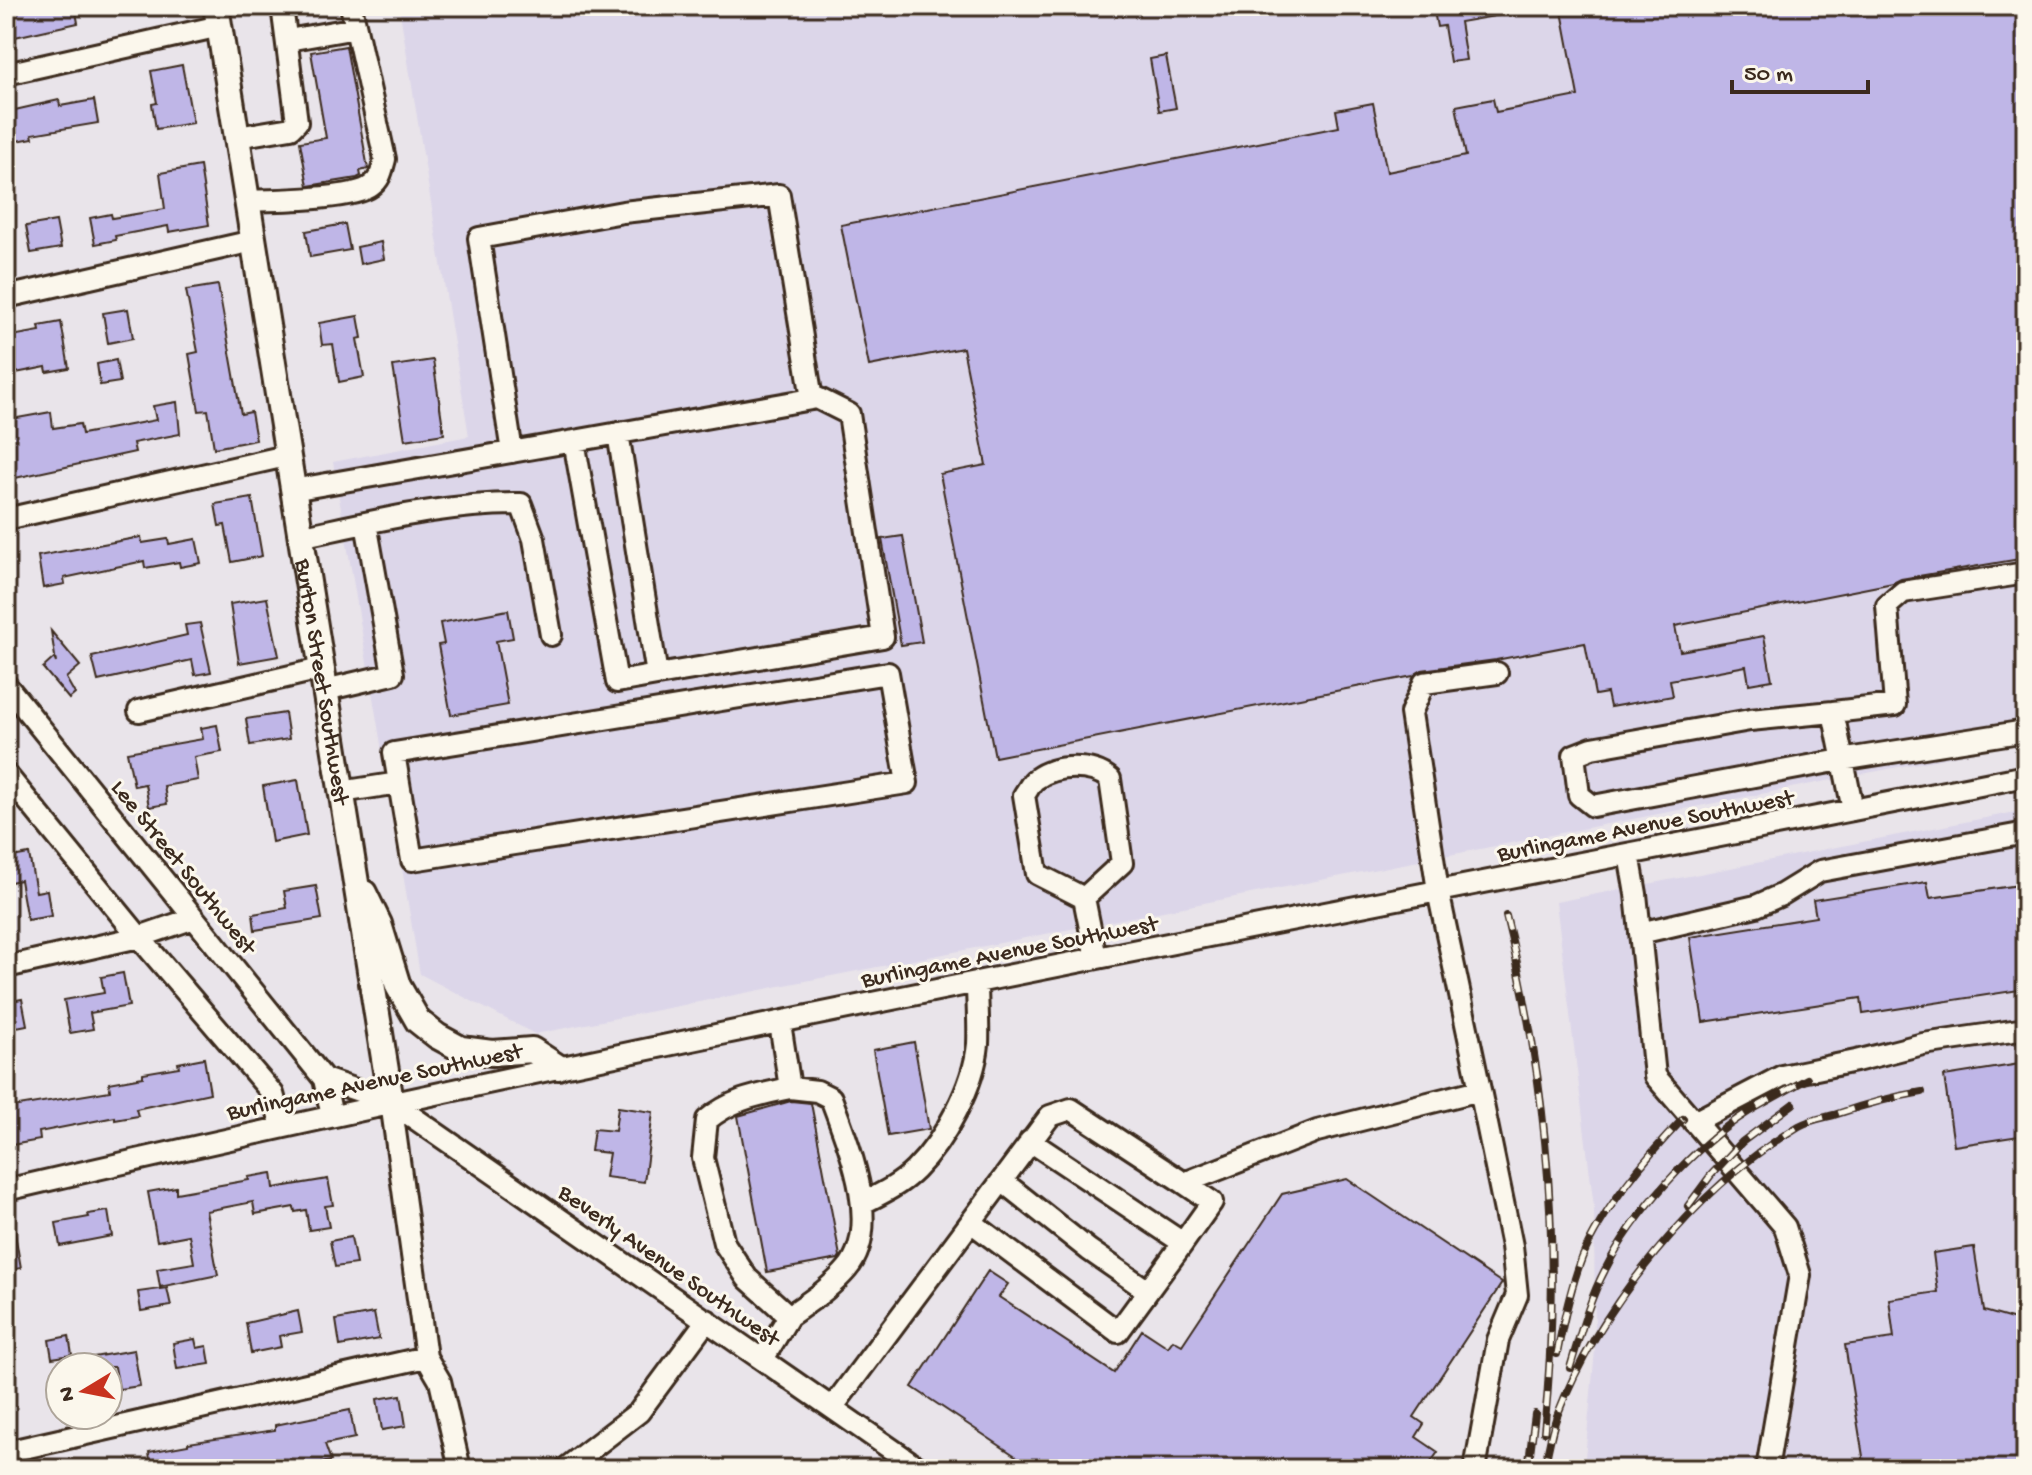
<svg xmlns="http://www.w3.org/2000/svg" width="2032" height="1475" font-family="'Gochi Hand',sans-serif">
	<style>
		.built { fill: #dcd6e9 }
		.building { fill: #bfb6e7; stroke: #3b2a1e; stroke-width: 2 }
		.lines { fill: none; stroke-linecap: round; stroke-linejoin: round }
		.minor-casing { stroke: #3b2a1e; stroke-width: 26 }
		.major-casing { stroke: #3b2a1e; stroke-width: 30 }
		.minor { stroke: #fbf7ec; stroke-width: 20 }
		.major { stroke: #fbf7ec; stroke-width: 24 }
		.rail-casing { stroke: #3b2a1e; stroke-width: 8 }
		.rail { stroke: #fbf7ec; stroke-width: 5; stroke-dasharray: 15; stroke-linecap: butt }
		.labels { text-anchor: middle; stroke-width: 6; stroke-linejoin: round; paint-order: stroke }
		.street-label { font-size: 24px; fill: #3b2a1e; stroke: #fbf7ec }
	</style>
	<rect width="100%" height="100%" fill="#e9e4ea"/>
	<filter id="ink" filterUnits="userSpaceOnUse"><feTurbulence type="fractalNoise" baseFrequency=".0125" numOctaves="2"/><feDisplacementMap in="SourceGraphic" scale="16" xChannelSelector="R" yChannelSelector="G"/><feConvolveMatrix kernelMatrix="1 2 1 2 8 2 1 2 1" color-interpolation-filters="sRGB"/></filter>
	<g filter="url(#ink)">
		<path class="built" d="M399,6H2026V742L535,1034L420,974L333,462L469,436Z
			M2026,810V1469H1584L1595,1350L1594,1207L1556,902Z"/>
		<path class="building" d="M6,6H75L78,23L6,39Z
			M1433,6H1507V14L1460,22L1466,60L1450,62L1444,26L1437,27Z
			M1561,6H2026V558L1901,579L1893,583L1675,626L1680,651L1764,636L1772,680L1749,684L1746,666L1670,680L1673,696L1610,707L1607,693L1595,695L1585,643L1496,660L1422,670L1413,676L995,757L940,474L986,465L963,348L869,366L841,225L1339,127L1336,110L1373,103L1387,172L1466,156L1456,106L1493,99L1496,112L1578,96Z
			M346,46L368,169L360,171L361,176L357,178L308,186L300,142L326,138L311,52Z
			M1166,56L1176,108L1159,111L1150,59Z
			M182,65L193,123L156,129L152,104L157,103L151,71Z
			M59,100L60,106L94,100L98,123L32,134L33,138L11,142L6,112Z
			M200,166L209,225L169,232L168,226L115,236L116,240L95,244L90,218L111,214L112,218L165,209L160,173Z
			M56,221L61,248L31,253L26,226Z
			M345,224L350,250L310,257L306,231Z
			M381,242L384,259L360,264L357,247Z
			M218,285L241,414L251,412L256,440L214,448L208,410L199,411L189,354L198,352L186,290Z
			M128,309L133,338L108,343L103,313Z
			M358,316L362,338L357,339L364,377L339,382L333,344L322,345L319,323Z
			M61,322L69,368L47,372L46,367L6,375V337L40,331L39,326Z
			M116,360L120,382L100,385L97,364Z
			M433,360L444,434L405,440L393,366Z
			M177,402L180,434L133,443L135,452L6,480V420L51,412L53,428L80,424L82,434L156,420L153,406Z
			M252,498L262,556L232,562L225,525L219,526L215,504Z
			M903,536L922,642L901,645L882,539Z
			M141,537L142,543L168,539L169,544L196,539L201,563L180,567L179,562L145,568L144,561L64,578L65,584L43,588L38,556Z
			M267,598L279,656L239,663L230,604Z
			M508,610L513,638L496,641L508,705L451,715L438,645L444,644L440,623Z
			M200,623L211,672L195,675L192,660L98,681L92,657L187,635L185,625Z
			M51,631L80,666L66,678L75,694L69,699L43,668L54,658L56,663Z
			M285,713L289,739L250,745L246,719Z
			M217,725L222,752L194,757L198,780L164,786L167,804L149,807L145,784L134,786L127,752L203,739L201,728Z
			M298,780L307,835L272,842L263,786Z
			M29,854L36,892L47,890L51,916L27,920L20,880L6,883V858Z
			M1927,882L1930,898L2026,884V989L1863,1014L1861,998L1703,1022L1690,937L1816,917L1813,900Z
			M316,886L322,919L255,930L253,914L287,908L284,891Z
			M123,973L129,1006L90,1013L93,1029L70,1033L64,1000L104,993L101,977Z
			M22,999L27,1025L6,1029V1002Z
			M914,1042L929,1129L888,1136L873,1050Z
			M204,1058L210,1093L136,1109L138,1116L115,1120V1117L39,1132L40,1140L6,1146V1108L110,1091L109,1083L143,1077V1073L179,1067L178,1063Z
			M2026,1063V1135L1954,1146L1944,1076Z
			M791,1101L811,1103L840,1256L838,1259L767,1272L738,1116Z
			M618,1107L653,1112L644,1182L605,1177L609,1153L591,1151L594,1129L615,1131Z
			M272,1173L274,1188L328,1179L333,1205L325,1206L329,1227L309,1230L306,1210L295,1212L294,1207L255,1214L253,1202L206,1211L218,1275L160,1287L157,1269L194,1263L189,1235L157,1241L148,1192L176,1187V1193L249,1180L248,1177Z
			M1347,1179L1502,1283L1414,1417L1424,1424L1416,1437L1438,1452L1426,1469H1035L912,1387L988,1271L1008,1284L999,1297L1114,1373L1142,1330L1168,1347L1173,1340L1182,1345L1282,1194Z
			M108,1211L112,1236L60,1246L56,1223L89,1217L88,1214Z
			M14,1228L21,1268L6,1271V1229Z
			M351,1237L356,1264L335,1267L330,1241Z
			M1974,1247L1984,1311L2026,1323V1469H1865L1845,1345L1894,1338L1889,1299L1938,1292L1933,1253Z
			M167,1288L171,1306L141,1311L138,1292Z
			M298,1311L302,1332L279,1336L281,1347L251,1353L246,1323Z
			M374,1313L379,1339L340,1346L336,1320Z
			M69,1336L72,1355L52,1358L49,1340Z
			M195,1339L197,1348L207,1346L210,1364L177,1369L173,1343Z
			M134,1350L140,1386L119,1389L115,1367H83L82,1359Z
			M401,1395L406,1426L382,1430L377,1399Z
			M350,1410L355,1438L325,1444L331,1461L288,1469H282L281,1463L247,1469H151L149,1452L188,1445V1443L275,1430V1425Z"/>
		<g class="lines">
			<g class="minor-casing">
				<path id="minor" d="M288,40L356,28
					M6,74L220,26
					M237,137L291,128L297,122L282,6
					M246,201C272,200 353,200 371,186C381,179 382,170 385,159L351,6
					M6,297L253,241
					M574,441L617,682L657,675
					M512,452L479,238L623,212L779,195L812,399
					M292,490L574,441L817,398L849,414L883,637L657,675L618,433
					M6,519L286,456
					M299,537C371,522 447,503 521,504L534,539L551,635
					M6,685L324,1079L332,1116
					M325,690L393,674L366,523
					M139,711L321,669
					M1833,712L1750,720L1592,748L1574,755L1579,795L1593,806L1841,760L2026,731
					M6,774L139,937L273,1094L282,1127
					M341,792L399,783L394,753L888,673L907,783L412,860L399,783
					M1853,810L1833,712L1895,705L1887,606L1903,592L2026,573
					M1629,854L1636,894L1655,1076L1785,1227L1800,1275L1767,1469
					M1084,898L1037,874L1024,795C1028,790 1031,782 1036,779C1056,764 1092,764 1110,779L1122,863L1084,898L1096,958
					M1640,933L1756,906L1781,895L1820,871L2026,833
					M6,967L139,937L194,918
					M324,1079L391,1102L920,1469
					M1480,1090L1438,891L1411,713L1424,683L1497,673
					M391,1102L426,1357L440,1381L460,1469
					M1694,1122L1782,1076L1856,1061L1923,1044L2026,1029
					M1002,1181L1089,1250L1148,1291
					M6,1190C676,1034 1352,909 2026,776
					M863,1203C881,1194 900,1185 915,1170C945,1140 974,1086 978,1044C979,1024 977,1002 977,982
					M971,1222L1118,1332L1183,1243L1030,1141
					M1183,1243L1212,1202L1184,1183
					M789,1316C809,1302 831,1288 847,1269C883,1227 848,1144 831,1098L817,1091L790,1088
					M763,1359L789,1316L747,1278L724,1243L703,1158L707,1120C732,1099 758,1095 790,1088L780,1023
					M832,1408L1050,1116L1071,1109L1184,1183L1317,1131L1480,1090L1512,1246L1517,1295L1498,1340L1475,1469
					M6,1452L426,1357
					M565,1469L639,1412L707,1320"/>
			</g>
			<g class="major-casing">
				<g id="major">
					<path id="s1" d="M216,6L391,1102"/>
					<path d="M364,893L379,924L398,986L418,1021L437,1036L461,1049L492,1053L532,1050L558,1067"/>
				</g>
			</g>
			<use href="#minor" class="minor"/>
			<use href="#major" class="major"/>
			<g class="rail-casing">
				<path id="rail" d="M1506,916C1548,1084 1562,1259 1544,1432
					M1688,1206L1711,1175L1742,1142L1793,1104
					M1557,1354C1563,1322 1570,1289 1582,1258C1602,1210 1647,1156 1683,1119
					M1570,1368C1580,1335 1589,1300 1605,1270C1633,1214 1695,1145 1748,1112C1767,1101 1787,1090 1807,1079
					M1528,1469L1535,1414
					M1544,1469C1548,1452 1551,1432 1557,1416C1599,1306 1698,1186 1799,1126C1809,1120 1822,1118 1834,1115C1863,1105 1891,1097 1922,1092"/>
			</g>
			<use href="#rail" class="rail"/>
		</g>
	</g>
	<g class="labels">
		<g class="street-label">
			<text dy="8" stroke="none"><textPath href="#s1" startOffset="684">Burton Street Southwest</textPath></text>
			<text transform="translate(1645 824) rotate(-11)" y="8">Burlingame Avenue Southwest</text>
			<text transform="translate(185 866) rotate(51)" y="8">Lee Street Southwest</text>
			<text transform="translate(1009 950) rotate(-11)" y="8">Burlingame Avenue Southwest</text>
			<text transform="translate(374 1080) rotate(-12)" y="8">Burlingame Avenue Southwest</text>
			<text transform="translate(670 1264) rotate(35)" y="8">Beverly Avenue Southwest</text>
		</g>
	</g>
	<rect width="2032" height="1475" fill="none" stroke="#fbf7ec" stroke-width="32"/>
	<rect x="16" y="16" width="2000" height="1443" fill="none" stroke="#3b2a1e" stroke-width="3" filter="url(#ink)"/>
	<g transform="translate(84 1391) rotate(260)"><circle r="38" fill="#fbf7ec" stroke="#aea59a" stroke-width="2"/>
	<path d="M0-6L14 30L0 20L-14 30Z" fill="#c8321e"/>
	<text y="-12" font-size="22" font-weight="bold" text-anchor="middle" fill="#3b2a1e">N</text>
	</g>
	<path d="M1732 80v12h136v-12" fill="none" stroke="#3b2a1e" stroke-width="4"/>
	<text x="1744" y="80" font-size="24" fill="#3b2a1e" stroke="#fbf7ec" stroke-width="6" paint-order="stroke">50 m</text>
</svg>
